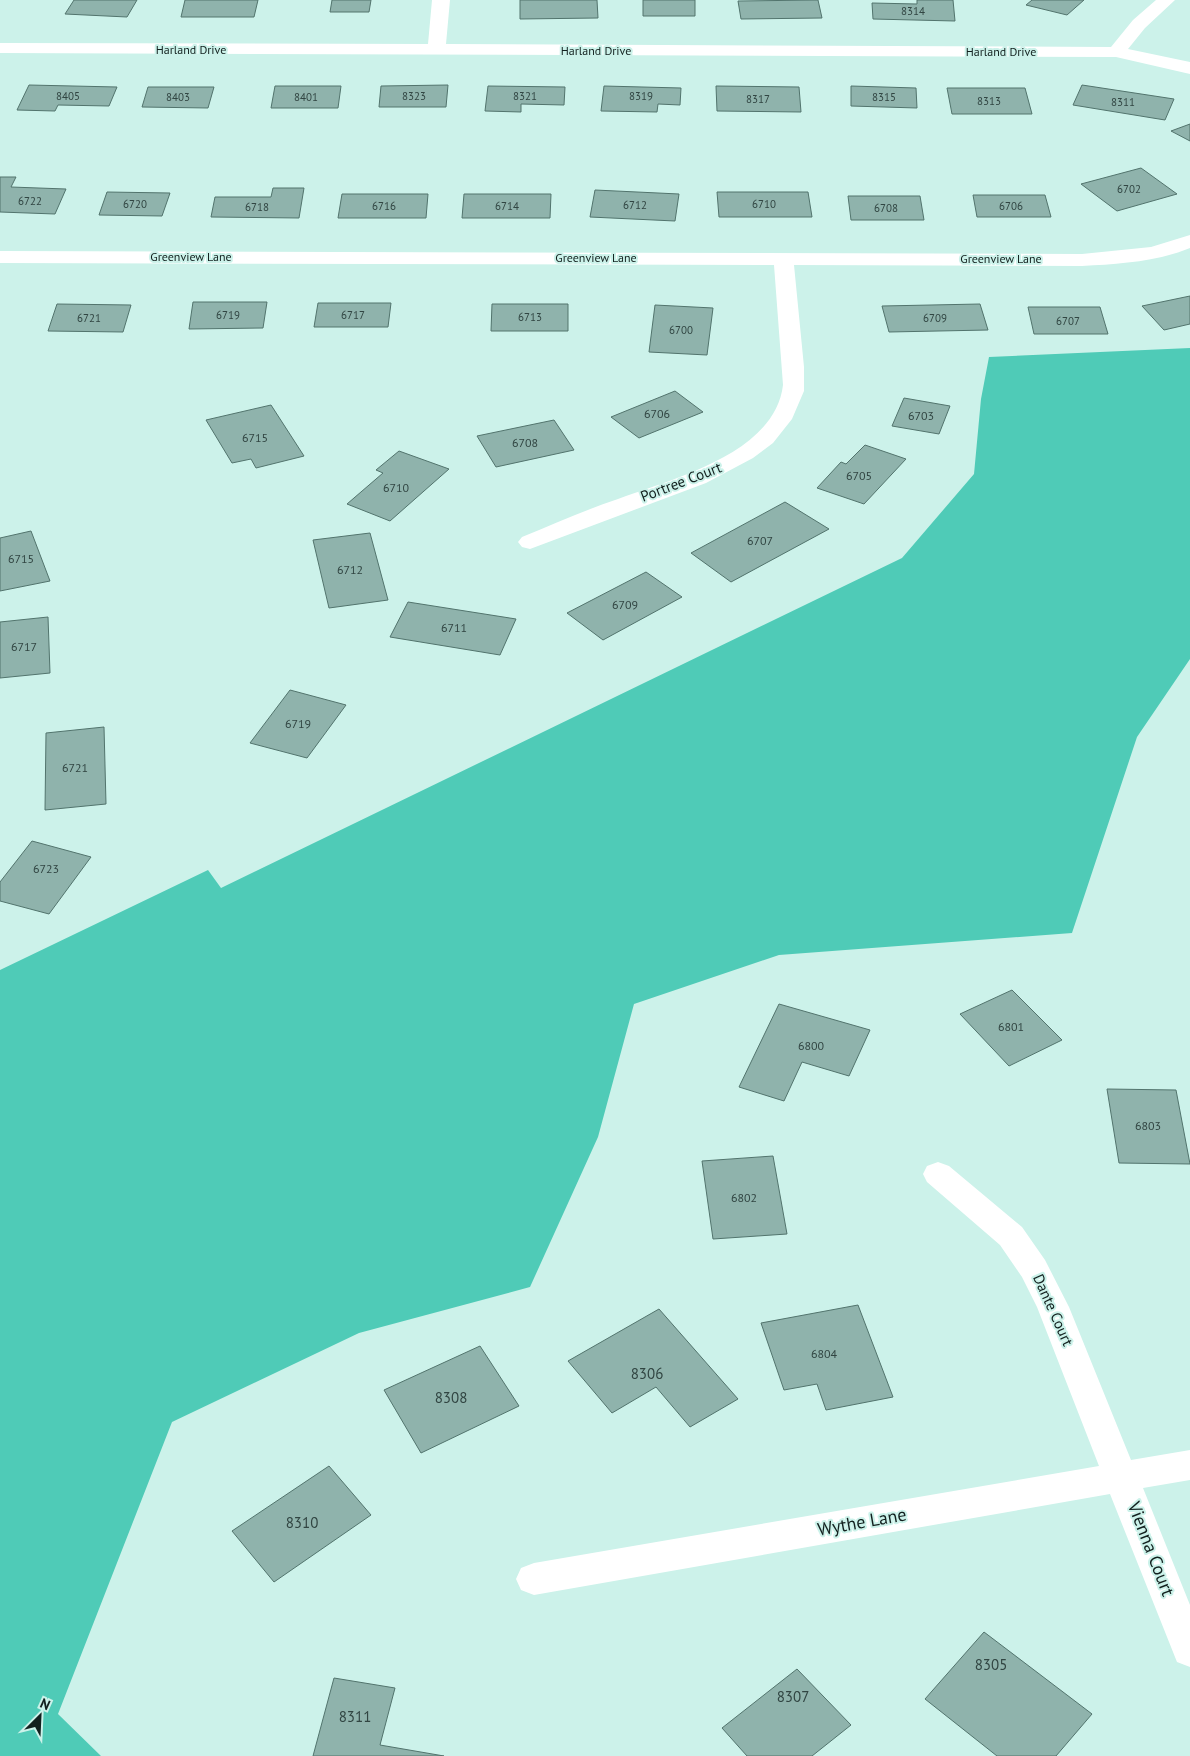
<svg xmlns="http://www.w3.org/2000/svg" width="1190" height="1756" font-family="'PT Sans',sans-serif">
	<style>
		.forest { fill: #4fcbb7 }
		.building { fill: #8fb3ac; stroke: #52746d }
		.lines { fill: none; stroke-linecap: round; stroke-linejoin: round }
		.minor { fill: #fff; fill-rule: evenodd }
		.labels { text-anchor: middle; stroke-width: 4; stroke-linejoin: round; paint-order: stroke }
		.far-number-label { font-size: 11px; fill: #314542 }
		.far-street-label { font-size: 12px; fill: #12201e; stroke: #ccf2ea }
		.number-label { font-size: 12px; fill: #314542 }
		.street-label { font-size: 15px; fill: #12201e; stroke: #ccf2ea }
		.near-number-label { font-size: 15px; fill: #314542 }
		.near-street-label { font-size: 18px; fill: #12201e; stroke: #ccf2ea }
	</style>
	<rect width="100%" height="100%" fill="#ccf2ea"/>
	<path class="forest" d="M1190,348V659L1137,737L1072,933L779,955L634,1004L598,1137L530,1287L359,1333L172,1422L58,1714L101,1756H0V970L208,870L221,888L902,558L974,474L981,399L989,357Z"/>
	<path class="building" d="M74,0H137L127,17L65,14Z
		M185,0H258L254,17H181Z
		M332,0H371L369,12H330Z
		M520,0H597L598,18L520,19Z
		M643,0H695V16H643Z
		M818,0L822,18L741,19L738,1Z
		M917,0H953L955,21L873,19L872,3L917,4Z
		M1032,0H1084L1067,15L1026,5Z
		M29,85L117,87L109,106L58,105L55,111L17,110Z
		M448,85L446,107H379L381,86Z
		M1082,85L1174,99L1165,120L1073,105Z
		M275,86H341L338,108H271Z
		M488,86L565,87L564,105L521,104V112L485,111Z
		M604,86L681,88L680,105L658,104L657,112L601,111Z
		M716,86L799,87L801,112L717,111Z
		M851,86L916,88L917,108L851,106Z
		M148,87H214L208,108L142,107Z
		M947,88H1025L1032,114H952Z
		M1190,124V141L1171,131Z
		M1141,168L1177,194L1117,211L1081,184Z
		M0,177H16L11,187L66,189L55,214L0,212Z
		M273,188H304L299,218L211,217L215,197H271Z
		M595,190L679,194L675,221L590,217Z
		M107,192L170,193L162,216L99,215Z
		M717,192H808L812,217H719Z
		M342,194H428L426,218H338Z
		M464,194H551L550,218H462Z
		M973,195H1045L1051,217H977Z
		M848,196H920L924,220H851Z
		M1190,296V324L1164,330L1142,306Z
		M193,302H267L263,328L189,329Z
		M318,303H391L388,327H314Z
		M57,304L131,305L123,332L48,331Z
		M492,304H568V331H491Z
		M980,304L988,330L889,332L882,306Z
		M655,305L713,308L707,355L649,352Z
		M1028,307H1100L1108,334H1034Z
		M675,391L703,412L639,438L611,417Z
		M904,398L950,406L939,434L892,426Z
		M271,405L304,456L256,468L251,459L232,463L206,420Z
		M554,420L574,450L496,467L477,436Z
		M865,445L906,459L864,504L817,488L841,462L846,464Z
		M399,451L449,469L390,521L347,504L383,473L376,470Z
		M785,502L829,529L731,582L691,553Z
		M31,531L50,581L0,591V538Z
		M370,533L388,600L329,608L313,540Z
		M646,572L682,597L603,640L567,613Z
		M408,602L516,619L500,655L390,637Z
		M48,617L50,673L0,678V622Z
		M290,690L346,705L307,758L250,743Z
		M104,727L106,804L45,810L46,733Z
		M32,841L91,857L49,914L0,901V882Z
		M1012,990L1062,1040L1009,1066L960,1014Z
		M779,1004L870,1030L849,1076L802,1062L784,1101L739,1087Z
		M1107,1089L1176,1090L1190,1164L1119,1163Z
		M773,1156L787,1234L713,1239L702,1161Z
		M858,1305L893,1397L826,1410L817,1384L784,1390L761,1323Z
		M659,1309L738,1399L690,1427L656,1387L612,1413L568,1361Z
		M480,1346L519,1406L421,1453L384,1390Z
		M329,1466L371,1515L274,1582L232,1531Z
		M984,1632L1092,1714L1056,1756H997L925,1699Z
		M797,1669L851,1725L812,1756H747L722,1728Z
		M334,1678L395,1688L380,1745L444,1756H313Z"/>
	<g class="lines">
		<path class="minor" d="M432,0H450L446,44L1111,47L1133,20L1156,0H1175L1145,28L1128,49L1190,62V74L1116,57L0,53V43L428,44Z
			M1190,235V248C1156,262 1118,264 1082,266L794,265L804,367V391L792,419L773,443L753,458L706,483L530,549L522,547L518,542L522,537C554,524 585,510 618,499C672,479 775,454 783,385L774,265L0,263V251L1082,254L1151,247Z
			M938,1162L949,1166L1022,1227L1045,1260L1069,1307L1131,1460L1190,1450V1480L1143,1488L1190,1605V1667L1177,1662L1110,1494L534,1595L521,1590L516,1579L521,1568L534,1563L1099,1466L1037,1307L1022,1277L1000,1245L927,1182L923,1174L927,1166Z"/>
	</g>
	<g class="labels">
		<g class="far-number-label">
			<text x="913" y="15">8314</text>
			<text x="68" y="100">8405</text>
			<text x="414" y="100">8323</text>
			<text x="525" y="100">8321</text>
			<text x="641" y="100">8319</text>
			<text x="178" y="101">8403</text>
			<text x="306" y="101">8401</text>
			<text x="884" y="101">8315</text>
			<text x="758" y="103">8317</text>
			<text x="989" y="105">8313</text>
			<text x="1123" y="106">8311</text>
			<text x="1129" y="193">6702</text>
			<text x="30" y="205">6722</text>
			<text x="135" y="208">6720</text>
			<text x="764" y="208">6710</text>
			<text x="635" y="209">6712</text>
			<text x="384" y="210">6716</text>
			<text x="507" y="210">6714</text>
			<text x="1011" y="210">6706</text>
			<text x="257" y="211">6718</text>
			<text x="886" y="212">6708</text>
			<text x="228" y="319">6719</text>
			<text x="353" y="319">6717</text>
			<text x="530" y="321">6713</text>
			<text x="89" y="322">6721</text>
			<text x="935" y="322">6709</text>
			<text x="1068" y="325">6707</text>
			<text x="681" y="334">6700</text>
		</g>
		<g class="far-street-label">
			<text x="191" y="54">Harland Drive</text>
			<text x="596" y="55">Harland Drive</text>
			<text x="1001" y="56">Harland Drive</text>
			<text x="191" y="261">Greenview Lane</text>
			<text x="596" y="262">Greenview Lane</text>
			<text x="1001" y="263">Greenview Lane</text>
		</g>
		<g class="number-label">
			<text x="657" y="418">6706</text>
			<text x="921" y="420">6703</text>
			<text x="255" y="442">6715</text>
			<text x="525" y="447">6708</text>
			<text x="859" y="480">6705</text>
			<text x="396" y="492">6710</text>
			<text x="760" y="545">6707</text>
			<text x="21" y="563">6715</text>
			<text x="350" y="574">6712</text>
			<text x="625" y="609">6709</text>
			<text x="454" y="632">6711</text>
			<text x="24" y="651">6717</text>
			<text x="298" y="728">6719</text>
			<text x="75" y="772">6721</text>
			<text x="46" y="873">6723</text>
			<text x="1011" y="1031">6801</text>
			<text x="811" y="1050">6800</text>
			<text x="1148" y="1130">6803</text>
			<text x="744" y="1202">6802</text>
			<text x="824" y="1358">6804</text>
		</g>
		<g class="street-label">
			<text transform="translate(681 482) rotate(-21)" y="5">Portree Court</text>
			<text transform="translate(1053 1310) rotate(66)" y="5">Dante Court</text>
		</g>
		<g class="near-number-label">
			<text x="647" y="1379">8306</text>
			<text x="451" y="1403">8308</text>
			<text x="302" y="1528">8310</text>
			<text x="991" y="1670">8305</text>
			<text x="793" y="1702">8307</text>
			<text x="355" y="1722">8311</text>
		</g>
		<g class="near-street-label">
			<text transform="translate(862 1522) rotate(-10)" y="6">Wythe Lane</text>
			<text transform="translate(1151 1549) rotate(69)" y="6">Vienna Court</text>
		</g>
	</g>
	<g transform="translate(40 1716) rotate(24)" stroke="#ccf2ea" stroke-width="4" paint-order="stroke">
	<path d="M0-4L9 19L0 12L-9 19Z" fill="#12201e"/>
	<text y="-8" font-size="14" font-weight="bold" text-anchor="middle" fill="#12201e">N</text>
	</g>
</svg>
